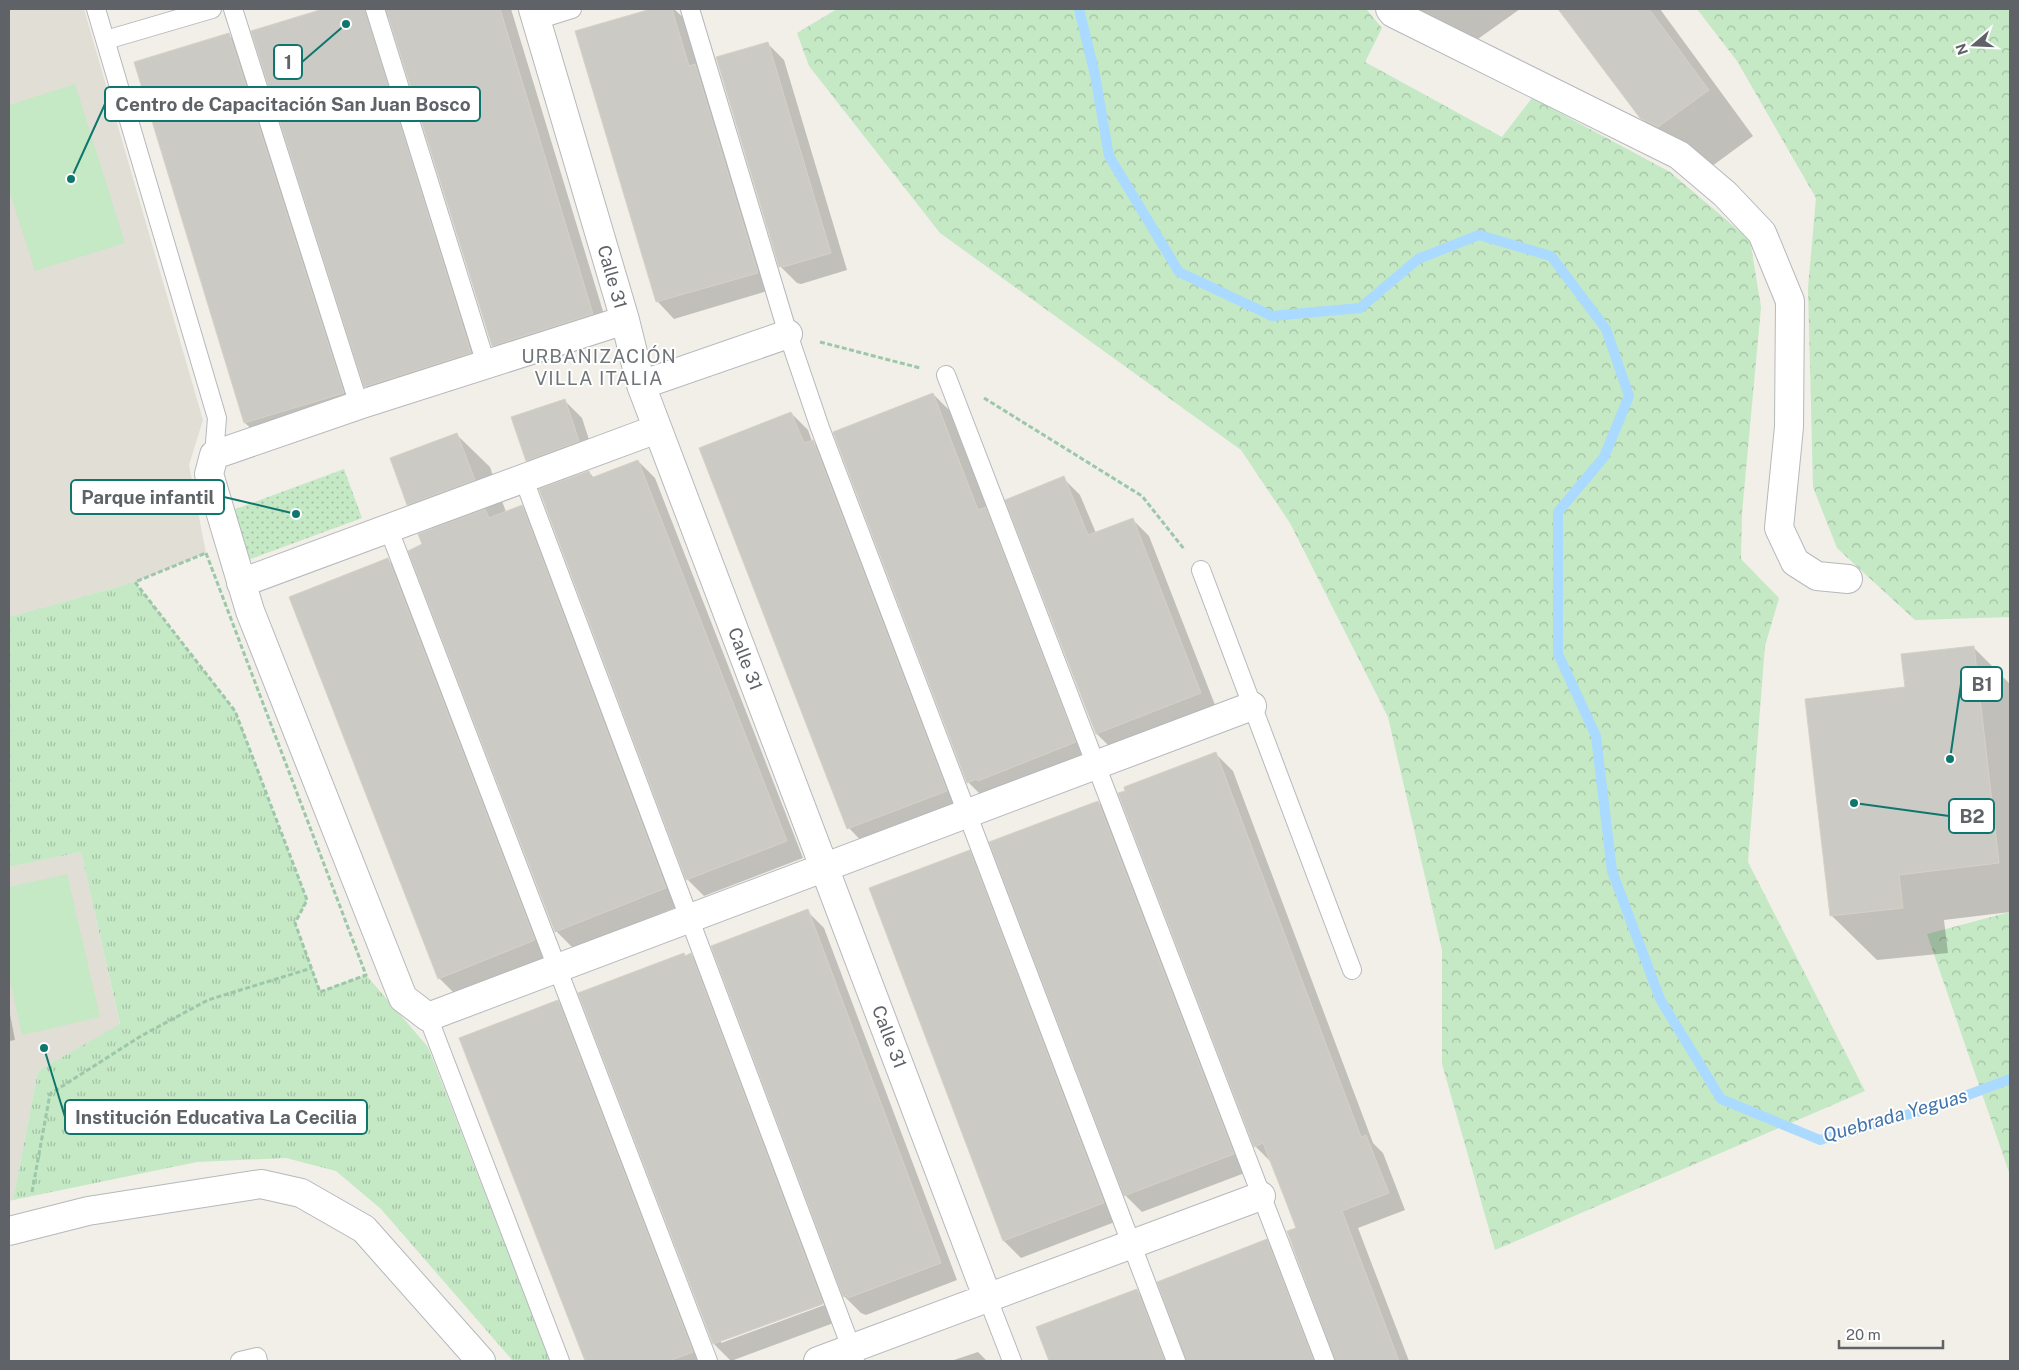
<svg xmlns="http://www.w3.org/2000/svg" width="2019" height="1370" font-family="'Public Sans',sans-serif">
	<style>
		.education { fill: #e1ded6 }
		.grass { fill: url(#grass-tufts) }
		.forest { fill: url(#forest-crowns) }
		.park { fill: url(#park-dots) }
		.pitch { fill: #c5e8c5 }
		.shadow { fill: #0003; fill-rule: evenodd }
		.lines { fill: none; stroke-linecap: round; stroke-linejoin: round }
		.stream { stroke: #aadaff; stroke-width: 10 }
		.building { fill: #cccac5; stroke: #d6d1c6 }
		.lane-casing { stroke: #b5b8bc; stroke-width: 20 }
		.street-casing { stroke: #b5b8bc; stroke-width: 30 }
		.path { stroke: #9cc7a9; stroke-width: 3; stroke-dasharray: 5 2.5; stroke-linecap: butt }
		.lane { stroke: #fff; stroke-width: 18 }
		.street { stroke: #fff; stroke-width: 28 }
		.labels { text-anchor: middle; stroke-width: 4; stroke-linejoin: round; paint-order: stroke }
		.street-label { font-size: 18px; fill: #5f6368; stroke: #fff }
		.neighbourhood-label { font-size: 19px; letter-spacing: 1px; fill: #70757a; stroke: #fff }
		.water-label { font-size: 19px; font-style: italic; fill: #4174aa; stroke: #fff }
		.leader { fill: none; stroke: #0f766e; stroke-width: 2 }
		.callout-dot { fill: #0f766e; stroke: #fff; stroke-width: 2 }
		.callout { fill: #fff; stroke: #0f766e; stroke-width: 2 }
		.callout-label { font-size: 19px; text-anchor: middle; font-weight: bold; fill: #5f6368 }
	</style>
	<defs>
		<pattern id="grass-tufts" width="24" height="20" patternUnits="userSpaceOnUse" patternTransform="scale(1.25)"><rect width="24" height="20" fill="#c5e8c5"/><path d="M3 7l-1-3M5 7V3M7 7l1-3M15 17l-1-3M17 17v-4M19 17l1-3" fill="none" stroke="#a3c0a4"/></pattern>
		<pattern id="forest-crowns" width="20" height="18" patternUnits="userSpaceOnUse" patternTransform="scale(1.25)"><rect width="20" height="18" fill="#c5e8c5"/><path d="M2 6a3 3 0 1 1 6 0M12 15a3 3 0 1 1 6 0" fill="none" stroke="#a3c0a4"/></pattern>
		<pattern id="park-dots" width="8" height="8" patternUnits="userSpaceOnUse" patternTransform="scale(1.25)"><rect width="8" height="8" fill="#c5e8c5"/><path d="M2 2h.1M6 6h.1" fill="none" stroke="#a3c0a4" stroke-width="1.8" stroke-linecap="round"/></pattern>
	</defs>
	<rect width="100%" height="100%" fill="#f1efe8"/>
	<path class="education" d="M9,9H84L203,420L189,465L206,553L135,582L9,617Z
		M81,852L120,1025L38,1071L13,1200L9,1201V867Z"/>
	<path class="grass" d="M135,582L235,711L307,900L295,923L320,991L366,975L428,1047L550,1361H513L381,1209L336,1171L286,1158L197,1162L13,1200L38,1071L120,1024L81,852L9,867V617Z"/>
	<path class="forest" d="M837,9H1366L1382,28L1365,62L1502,137L1532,98L1670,172L1750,240L1761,307L1742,513L1741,559L1779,598L1765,646L1748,862L1865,1091L1495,1250L1442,1064V950L1388,717L1290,523L1241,450L940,233L809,66L797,33Z
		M1697,9H2008L2010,14V617L1915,620L1837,548L1813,487L1808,288L1816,198L1737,61Z
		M2010,912V1175L1927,934Z"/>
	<path class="park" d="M344,469L362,518L248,560L230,511Z"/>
	<path class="pitch" d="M75,84L125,243L35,271L9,190V105Z
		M67,874L100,1017L22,1035L9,975V887Z"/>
	<path class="shadow" d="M327,9H511L609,331L510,362L493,346L389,15L381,23L487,370L382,403L365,386L253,32Z
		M655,9H674L687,21L774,289L674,319L658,302L577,32Z
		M1416,9H1520L1461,51Z
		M1560,9H1660L1753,136L1704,172L1686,163L1640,117Z
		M228,34L245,51L360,410L262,439L245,423Z
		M767,43L784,60L847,270L801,284L797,283L780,266Z
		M933,394L950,411L989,512L1002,526L1092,759L985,799L968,782Z
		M565,401L582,418L595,458L544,477L527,460Z
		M791,413L808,430L812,441L830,458L963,808L865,845L849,828Z
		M457,435L490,467L506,512L522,506L539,523L682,905L573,948L556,931L423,545L434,530L408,504Z
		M638,461L655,478L803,858L704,896L687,879L589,472L594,478Z
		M1063,478L1080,495L1096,533L1132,519L1149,536L1217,710L1114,751L1097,734Z
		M388,560L405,577L551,957L456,995L439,978Z
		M1973,647L2010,684V912L1944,920L1948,953L1877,960L1831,915L1906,688Z
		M1216,754L1233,771L1373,1143L1383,1153L1405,1210L1358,1228L1409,1361H1335L1336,1357L1297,1229L1272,1163L1255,1146Z
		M1098,802L1115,819L1250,1171L1142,1212L1125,1195Z
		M969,851L986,868L1120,1220L1021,1258L1004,1241L871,888Z
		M807,911L824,928L957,1280L866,1315L861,1313L844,1296Z
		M683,954L686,957L691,955L708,972L839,1321L731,1361L714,1344L580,993ZM829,1301L830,1303L721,1343V1340Z
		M558,1001L575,1018L706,1361H586L460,1038Z
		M9,1009L15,1040L9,1041Z
		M1266,1240L1283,1257L1323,1361H1187V1357Z
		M1137,1291L1154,1307L1174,1361H1050L1037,1327Z
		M978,1352L987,1361H951Z"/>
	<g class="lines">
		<path class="stream" d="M1079,9L1095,75L1109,156L1179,272L1272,316L1360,308L1418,259L1479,235L1551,256L1606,329L1629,396L1604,457L1558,512V654L1596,736L1612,871L1660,999L1721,1099L1820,1140L1944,1104L2010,1079"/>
	</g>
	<path class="building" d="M323,9H365L471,353L364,387L251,31Z
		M386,9H500L593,314L492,346Z
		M651,9H672L689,66L695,64L758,273L656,302L575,31Z
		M1558,9H1649L1709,90L1658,127L1640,118Z
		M229,33L344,393L244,423L134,62Z
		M768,42L831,253L783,267V265L779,267L716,57Z
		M933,393L978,510L986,507L1076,742L978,781L977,779L967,783L833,432Z
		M565,399L579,441L526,461L511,417Z
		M791,412L804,443L813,440L947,791L847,829L699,448Z
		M457,433L475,480L407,505L390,458Z
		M638,460L787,841L686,880L539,489L589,471L591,478Z
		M1064,476L1088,535L1133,518L1201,693L1096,734L1005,500Z
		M522,505L666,888L555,932L408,551L422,544L418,534L485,509L489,518Z
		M388,558L535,940L438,979L289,597Z
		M1974,646L1999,863L1899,875L1903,908L1830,916L1805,699L1905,687L1901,654Z
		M1216,752L1361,1137L1366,1135L1389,1193L1342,1211L1399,1361H1335L1287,1231L1296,1228L1285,1199L1263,1143L1254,1147L1118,793L1125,791L1124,787Z
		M1098,801L1234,1154L1124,1196L989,842Z
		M970,850L1104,1203L1003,1241L869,888Z
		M808,909L941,1263L848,1298L847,1295L843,1297L711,946Z
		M684,953L685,956L691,953L823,1304L713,1344L578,993Z
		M558,1000L693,1352L669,1361H585L459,1038Z
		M1267,1239L1314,1361H1186L1157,1282Z
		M1137,1289L1165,1361H1049L1036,1327Z"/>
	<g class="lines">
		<g class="lane-casing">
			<path id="lane" d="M96,9L217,418L214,455
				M233,9L359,405
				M375,9L486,364
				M690,9L788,334L820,428L1176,1361
				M537,20L572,9
				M106,40L212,9
				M946,375L1325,1361
				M524,480L855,1358
				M389,530L708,1361
				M1201,570L1352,970
				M428,1017L560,1361
				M988,1299L1012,1361
				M240,1361L257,1357L258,1361"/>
		</g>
		<g class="street-casing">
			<path id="street" d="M533,9L625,320L641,385L988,1299
				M1390,9L1393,13L1679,155L1725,194L1762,233L1790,301L1789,427L1779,528L1795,562L1817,576L1848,579
				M625,320L359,405L214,455L209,474L250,611L403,998L428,1017L1252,706
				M641,385L788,334
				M241,583L657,429
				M9,1231L88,1211L261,1184L301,1193L364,1229L481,1361
				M818,1361L1261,1196"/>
		</g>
		<path class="path" d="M820,342L920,368
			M984,398L1142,496L1184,549
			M206,553L366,975L320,992L295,923L307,900L235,711L135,582Z
			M32,1192L50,1094L141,1036L208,1000L312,968"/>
		<use href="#lane" class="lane"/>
		<use href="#street" class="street"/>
	</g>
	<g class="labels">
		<g class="street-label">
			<text transform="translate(612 277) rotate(74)" y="6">Calle 31</text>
			<text transform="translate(745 659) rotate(69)" y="6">Calle 31</text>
			<text transform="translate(889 1037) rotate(69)" y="6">Calle 31</text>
		</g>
		<g class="neighbourhood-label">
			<text x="599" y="363">URBANIZACIÓN<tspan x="599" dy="22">VILLA ITALIA</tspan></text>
		</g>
		<g class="water-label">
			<text transform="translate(1895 1115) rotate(-16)" y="7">Quebrada Yeguas</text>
		</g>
	</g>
	<path class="leader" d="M346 24L302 62M71 179L105 104M296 514L224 497M1950 759L1961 684M1854 803L1949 816M44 1048L65 1117"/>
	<g class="callout-dot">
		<circle cx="346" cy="24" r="5"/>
		<circle cx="71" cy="179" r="5"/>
		<circle cx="296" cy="514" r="5"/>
		<circle cx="1950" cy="759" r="5"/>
		<circle cx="1854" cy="803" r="5"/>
		<circle cx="44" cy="1048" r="5"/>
	</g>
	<g class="callout">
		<rect x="274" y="45" width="28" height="34" rx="5"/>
		<rect x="105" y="87" width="375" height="34" rx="5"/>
		<rect x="71" y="480" width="153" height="34" rx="5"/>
		<rect x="1961" y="667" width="41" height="34" rx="5"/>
		<rect x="1949" y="799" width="45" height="34" rx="5"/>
		<rect x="65" y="1100" width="302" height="34" rx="5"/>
	</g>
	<g class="callout-label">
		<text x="288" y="69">1</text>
		<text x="293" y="111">Centro de Capacitación San Juan Bosco</text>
		<text x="148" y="504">Parque infantil</text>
		<text x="1982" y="691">B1</text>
		<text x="1972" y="823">B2</text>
		<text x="216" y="1124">Institución Educativa La Cecilia</text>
	</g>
	<rect width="2019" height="1370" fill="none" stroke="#5f6368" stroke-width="20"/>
	<g transform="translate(1974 45) rotate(251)" stroke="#ffffff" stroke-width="4" paint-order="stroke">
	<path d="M0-4L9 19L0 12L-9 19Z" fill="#5f6368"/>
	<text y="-8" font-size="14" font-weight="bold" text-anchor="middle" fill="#5f6368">N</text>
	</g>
	<path d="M1839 1340v8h104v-8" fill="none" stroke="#5f6368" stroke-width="2.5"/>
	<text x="1846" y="1340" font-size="15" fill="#5f6368" stroke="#ffffff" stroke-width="4" paint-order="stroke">20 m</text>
</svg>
